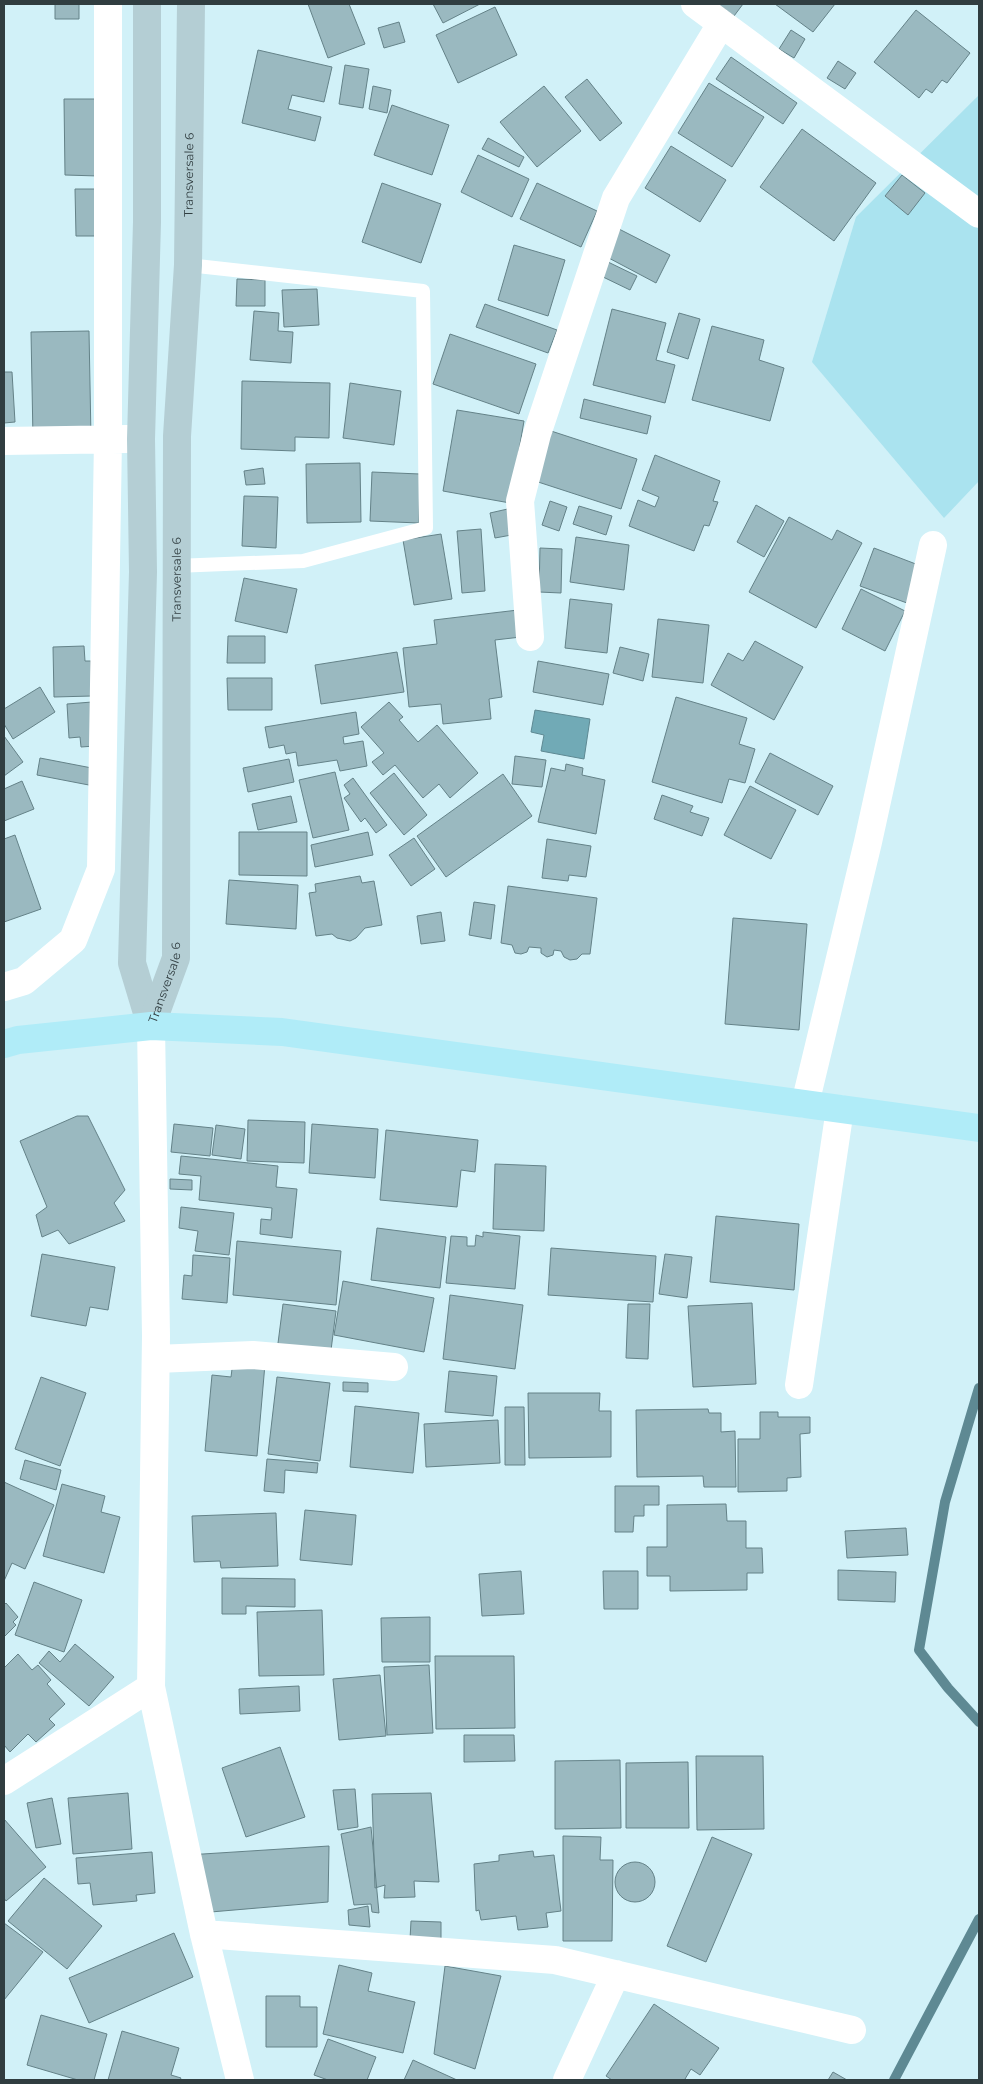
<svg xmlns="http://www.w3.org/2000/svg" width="983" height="2084" font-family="Montserrat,sans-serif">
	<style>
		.green { fill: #aae3ef }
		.water { fill: #71aab6; stroke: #5e8993 }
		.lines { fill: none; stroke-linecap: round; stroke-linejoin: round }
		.stream { stroke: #5e8993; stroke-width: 10 }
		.building { fill: #9ab9c0; stroke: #648288 }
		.service { stroke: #fff; stroke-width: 14 }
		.minor { stroke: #fff; stroke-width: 28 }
		.secondary { stroke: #b4ced4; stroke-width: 28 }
		.primary { stroke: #b0ecf8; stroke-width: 28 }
		.labels { text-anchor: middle; stroke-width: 5; stroke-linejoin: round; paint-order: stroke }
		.street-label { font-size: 12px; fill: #303d40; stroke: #eefafd }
	</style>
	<rect width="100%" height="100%" fill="#d1f1f8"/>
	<path class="green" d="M979,95V481L944,518L812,362L856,217Z"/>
	<path class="water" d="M535,710L590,719L584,759L541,751L544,735L531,732Z"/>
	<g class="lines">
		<path class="stream" d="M979,1388L945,1502L919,1650L948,1688L979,1722
			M894,2080L979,1919"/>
	</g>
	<path class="building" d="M55,4H79V19H55Z
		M308,4H349L365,44L328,58Z
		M433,4H480L443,23Z
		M717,4H743L734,16Z
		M775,4H835L813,32Z
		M495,7L517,55L458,83L436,35Z
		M916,10L970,53L947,83L942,80L932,93L926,89L919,98L874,62Z
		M399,22L405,42L384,48L378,28Z
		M791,30L805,39L794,58L779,49Z
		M258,50L332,67L324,102L292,95L288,109L321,117L315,141L242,123Z
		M731,57L797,103L783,124L716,79Z
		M838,61L856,73L845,89L827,78Z
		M345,65L369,69L363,108L339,104Z
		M587,79L622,123L600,141L565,97Z
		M709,83L764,117L732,167L678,133Z
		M373,86L391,90L387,113L369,109Z
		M544,86L581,131L537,167L500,122Z
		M64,99H96L98,176L65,175Z
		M392,105L449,125L432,175L374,155Z
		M802,129L876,183L834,241L760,187Z
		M488,138L524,157L519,167L482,149Z
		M671,146L726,180L700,222L645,188Z
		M478,155L529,179L512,217L461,192Z
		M902,175L925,193L908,215L885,196Z
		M382,183L441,204L421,263L362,242Z
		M537,183L597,211L581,247L520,219Z
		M75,189H97L98,236H76Z
		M619,229L670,255L656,283L605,256Z
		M514,245L565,260L548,316L498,300Z
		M608,262L637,276L630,290L601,276Z
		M237,279L265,280V306H236Z
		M317,289L319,325L284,327L282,290Z
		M485,304L557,330L548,353L476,327Z
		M612,309L666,323L656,360L675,365L665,403L593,385Z
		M254,311L279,313L278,331L293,332L291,363L250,360Z
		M679,313L700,319L688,359L667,352Z
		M712,326L764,340L759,360L784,368L770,421L692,400Z
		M89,331L91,438L33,439L31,332Z
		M450,334L536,364L519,414L433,384Z
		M4,372H12L15,422L4,423Z
		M242,381L330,383L329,438L295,437V451L241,449Z
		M350,383L401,391L394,445L343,438Z
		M584,399L651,416L647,434L580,418Z
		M457,410L524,421L510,503L443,491Z
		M548,430L637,459L621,509L532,480Z
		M655,455L720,481L713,501L718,502L709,526L704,525L694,551L629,526L638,500L655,507L659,497L642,490Z
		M360,463L361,522L307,523L306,464Z
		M263,468L265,484L246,485L244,471Z
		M372,472L420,474L419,523L370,521Z
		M244,496L278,497L276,548L242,546Z
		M550,501L567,507L559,531L542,525Z
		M756,505L784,521L764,557L737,542Z
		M579,506L612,516L606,535L573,524Z
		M512,508L517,534L495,538L490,513Z
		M789,517L832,540L837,530L862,543L816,628L749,592Z
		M481,529L485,591L462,593L457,531Z
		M441,534L452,599L414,605L403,540Z
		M576,537L629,545L624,590L570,582Z
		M540,548L562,549L561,593L539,592Z
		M874,548L921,566L907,603L860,586Z
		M244,578L297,589L287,633L235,621Z
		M861,589L905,611L885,651L842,629Z
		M570,599L612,604L607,653L565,648Z
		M518,610L521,637L495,640L502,697L489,699L491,719L443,724L441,704L409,707L403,648L437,644L434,620Z
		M658,619L709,625L703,683L652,677Z
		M228,636H265V663H227Z
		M755,641L803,667L774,720L711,685L728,653L743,661Z
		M84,646L85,661H91L92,696L54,697L53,647Z
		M620,647L649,654L643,681L613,673Z
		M397,652L404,692L321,704L315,665Z
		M538,661L609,674L603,705L533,692Z
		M227,678H272V710H228Z
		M40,687L55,712L13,739L4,724V709Z
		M676,697L747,718L739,744L755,749L745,783L729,779L722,803L652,782Z
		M92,702L95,746L81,747L80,737L69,738L67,704Z
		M389,702L403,717L399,720L418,742L437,725L478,773L450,798L439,784L423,798L395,765L383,775L372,762L384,753L361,727Z
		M356,712L359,734L343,737L344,744L363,741L367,766L340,771L337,760L298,766L296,752L286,754L284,745L269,748L265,727Z
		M4,736L23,762L4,776Z
		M770,753L833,786L818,815L755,782Z
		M515,756L546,760L542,787L512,784Z
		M40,758L97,769L94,786L37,775Z
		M289,759L294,782L248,792L243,768Z
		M566,764L583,768L582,775L605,780L596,834L538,822L551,768L565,771Z
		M335,772L349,830L313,838L299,780Z
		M394,773L427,815L404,835L370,793Z
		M503,774L532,816L446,877L417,836Z
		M353,778L387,825L376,833L365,818L361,822L344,798L350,794L344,785Z
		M22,781L34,809L4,821V789Z
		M750,786L796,810L771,859L724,835Z
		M662,795L693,806L690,812L709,818L702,836L654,819Z
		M291,796L297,822L258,830L252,804Z
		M239,832H307V876L239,875Z
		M368,832L373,855L315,867L311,845Z
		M15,835L41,909L4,922V839Z
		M414,838L435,869L411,886L389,855Z
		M547,839L591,846L586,877L569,875L568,881L542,878Z
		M360,876L362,883L374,881L382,925L365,928L356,938L350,941L337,938L332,934L316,936L309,893L316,892L315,884Z
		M229,880L298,885L296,929L226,924Z
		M508,886L597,898L590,954H582L577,959L570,960L564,957L561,951L554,950L553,955L547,957L541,953V948L529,947L527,952L521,954L515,953L512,945L501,943Z
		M474,902L495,905L491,939L469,935Z
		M441,912L445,941L421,944L417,916Z
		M733,918L807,924L799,1030L725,1024Z
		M77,1116H88L125,1190L114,1203L125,1221L69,1244L58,1230L42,1237L36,1215L47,1207L20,1141Z
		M248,1120L305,1122L304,1163L247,1161Z
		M174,1124L213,1128L210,1156L171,1152Z
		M312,1124L378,1129L375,1178L309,1173Z
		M216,1125L245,1129L241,1159L212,1155Z
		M386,1130L478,1140L475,1172L461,1170L457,1207L380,1200Z
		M181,1156L278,1166L276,1187L297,1189L292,1238L260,1234L261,1219L271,1220L272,1208L199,1200L201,1176L179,1174Z
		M495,1164L546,1166L544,1231L493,1229Z
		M170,1179L192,1180V1190L170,1189Z
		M181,1207L234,1213L229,1255L195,1251L198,1231L179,1228Z
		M716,1216L799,1224L794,1290L710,1282Z
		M377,1228L446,1237L440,1288L371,1280Z
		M483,1232L520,1236L515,1289L446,1283L451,1236L467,1237V1246H475L476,1235L483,1237Z
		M237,1241L341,1251L336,1305L233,1295Z
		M551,1248L656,1256L653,1302L548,1295Z
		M42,1254L115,1267L108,1310L90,1307L86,1326L31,1316Z
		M665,1254L692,1257L687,1298L659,1294Z
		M193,1255L230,1258L227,1303L182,1299L184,1275L192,1276Z
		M343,1281L434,1298L424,1352L334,1335Z
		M450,1295L523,1305L515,1369L443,1359Z
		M752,1303L756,1384L693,1387L688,1306Z
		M283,1304L336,1311L330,1358L277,1351Z
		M628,1304H650L648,1359L626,1358Z
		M233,1361L265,1364L257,1456L205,1451L212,1375L231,1377Z
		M449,1371L497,1376L493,1416L445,1412Z
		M41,1377L86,1393L60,1466L15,1449Z
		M277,1377L330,1383L320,1461L268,1454Z
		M343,1382L368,1383V1392L343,1391Z
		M528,1393H600L599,1411H611V1457L529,1458Z
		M355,1406L419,1413L413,1473L350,1467Z
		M505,1407H524L525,1465H505Z
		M708,1409L709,1413H721V1432L735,1431L736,1487H704L703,1476L637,1477L636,1410Z
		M760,1412H778V1417H810V1433L800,1434L801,1477L787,1478V1491L738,1492V1439H760Z
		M498,1420L500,1463L426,1467L424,1424Z
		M267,1459L318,1463L317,1473L285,1470L284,1493L264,1491Z
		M25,1460L61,1470L56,1490L20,1479Z
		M4,1482L54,1505L25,1569L12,1563L4,1581Z
		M62,1484L105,1496L101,1512L120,1517L104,1573L43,1556Z
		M615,1486H659V1505H644V1516H634L633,1532H615Z
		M726,1504L727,1521H746V1548H762L763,1573H747V1590L670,1591V1576H647V1547H667V1505Z
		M305,1510L356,1515L352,1565L300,1560Z
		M276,1513L278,1566L221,1568L220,1561L194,1562L192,1516Z
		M906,1528L908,1555L847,1558L845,1531Z
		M838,1570L896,1572L895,1602L838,1600Z
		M521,1571L524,1614L482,1616L479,1574Z
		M603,1571H638V1609H604Z
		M222,1578L295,1579V1607L246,1606V1614H222Z
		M34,1582L82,1600L64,1652L15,1635Z
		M6,1603L18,1617L13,1622L16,1625L4,1637V1605Z
		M322,1610L324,1675L259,1676L257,1612Z
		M430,1617V1662H382L381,1618Z
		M75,1644L114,1677L89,1706L39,1663L49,1651L60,1662Z
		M18,1654L32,1670L38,1665L51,1680L47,1684L65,1704L49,1719L55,1725L36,1742L28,1734L10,1752L4,1745V1668Z
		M435,1656H514L515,1728L436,1729Z
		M429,1665L433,1733L387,1735L384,1667Z
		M380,1675L386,1736L339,1740L333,1679Z
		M299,1686L300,1711L240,1714L239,1689Z
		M464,1735H514L515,1761L464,1762Z
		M280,1747L305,1817L246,1837L222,1768Z
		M696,1756H763L764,1829L697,1830Z
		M620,1760L621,1828L555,1829V1761Z
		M688,1762L689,1828H626V1763Z
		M355,1789L358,1827L338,1830L333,1790Z
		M128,1793L132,1849L73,1854L68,1798Z
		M431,1793L439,1882L414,1881L415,1897L384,1898L385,1885L375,1888L372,1794Z
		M52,1798L61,1844L36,1848L27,1803Z
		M4,1819L46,1867L6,1901L4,1898Z
		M371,1827L379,1913L372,1912L371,1904L354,1905L341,1834Z
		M563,1836L601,1837L600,1860H613L612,1941H563Z
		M712,1837L752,1854L706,1962L667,1946Z
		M329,1846L328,1902L199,1913L187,1855Z
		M533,1851L534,1857L554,1855L561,1911L546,1913L548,1927L518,1930L516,1916L481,1920L479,1910L476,1911L474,1864L499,1861V1855Z
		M152,1852L155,1893L136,1895L137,1901L93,1905L90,1883L78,1884L76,1858Z
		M615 1882a20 20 0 1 1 40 0a20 20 0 1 1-40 0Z
		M44,1878L102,1926L67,1969L8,1921Z
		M368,1906L370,1927L349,1925L348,1910Z
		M411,1921L441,1922V1941L410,1939Z
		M4,1923L43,1952L4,2000Z
		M174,1933L193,1977L89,2023L69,1978Z
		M339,1965L372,1973L368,1991L415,2002L403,2053L323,2034Z
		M445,1966L501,1976L475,2069L434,2054Z
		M266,1996H300V2007H317V2047H266Z
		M654,2004L719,2048L700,2075L691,2069L685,2079L687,2080H612L606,2076Z
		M41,2015L107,2034L94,2080H78L27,2065Z
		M122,2031L179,2048L171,2075L181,2078L180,2080H108Z
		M328,2039L376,2057L367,2080H328L314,2075Z
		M413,2060L457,2080H404Z
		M833,2072L847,2080H828Z"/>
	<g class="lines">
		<path class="service" d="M175,566L303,561L426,528L423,291L188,265"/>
		<path class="minor" d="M695,4L979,214
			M4,441L127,439
			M530,637L520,501L537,434L616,198L721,24
			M4,987L24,981L73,940L101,869L108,439V4
			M151,1026L156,1336L151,1687L204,1934L240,2080
			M805,1104L868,842L933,545
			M156,1359L253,1355L394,1367
			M799,1385L840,1109
			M4,1781L151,1687
			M204,1934L555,1960L852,2030
			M567,2080L616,1974"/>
		<g class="secondary">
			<path d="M147,4V222L141,439L143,572L132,963L151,1026"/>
			<path id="s1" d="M151,1026L176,958L177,436L188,265L191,4"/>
		</g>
		<path class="primary" d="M4,1044L18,1040L151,1026L282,1032L979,1128"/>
	</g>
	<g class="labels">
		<g class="street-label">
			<text dy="4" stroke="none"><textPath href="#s1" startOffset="856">Transversale 6</textPath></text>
			<text dy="4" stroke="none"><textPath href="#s1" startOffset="451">Transversale 6</textPath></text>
			<text dy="4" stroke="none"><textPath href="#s1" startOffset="46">Transversale 6</textPath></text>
		</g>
	</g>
	<rect width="983" height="2084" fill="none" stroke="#303d40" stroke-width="10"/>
</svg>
